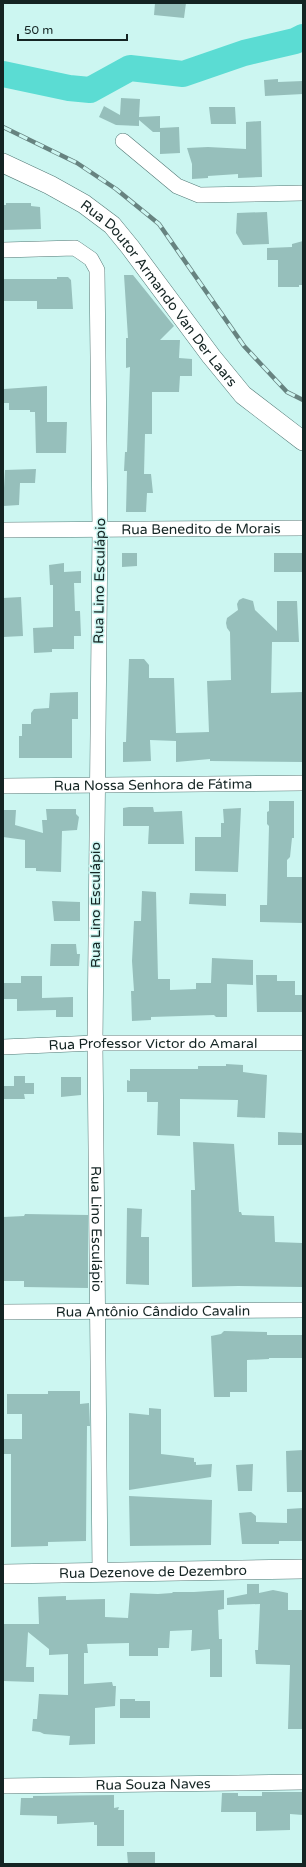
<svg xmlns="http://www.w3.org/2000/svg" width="306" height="1867" font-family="'Varela Round',sans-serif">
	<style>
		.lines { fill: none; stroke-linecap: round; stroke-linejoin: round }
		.river { stroke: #5bdcd3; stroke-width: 26 }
		.building { fill: #96bfbb }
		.minor-casing { stroke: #537976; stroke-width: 16 }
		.major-casing { stroke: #537976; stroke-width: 20 }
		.minor { stroke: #fff; stroke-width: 15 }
		.major { stroke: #fff; stroke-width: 19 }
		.rail-casing { stroke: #678380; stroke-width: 4.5 }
		.rail { stroke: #ccf6f1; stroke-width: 3; stroke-dasharray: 9; stroke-linecap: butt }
		.labels { text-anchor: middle; stroke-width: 3; stroke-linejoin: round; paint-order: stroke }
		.street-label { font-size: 14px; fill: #142423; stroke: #ccf6f1 }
	</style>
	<rect width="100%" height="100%" fill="#ccf6f1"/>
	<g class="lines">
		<path class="river" d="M3,74L69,88L90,90L130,68L183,74L244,53L295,41L303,37"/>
	</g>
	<path class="building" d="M155,3H186L184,18L154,15Z
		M278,79V82L303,81V94L265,96L264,80Z
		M121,98L140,99L139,117L160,116V128L179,127L180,153L160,154V132H153L139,120V126H140L116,125L99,117L104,106L120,115Z
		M209,107H235L236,124H211Z
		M261,121L262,177L238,178V174L208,176V178L192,179V164L187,148L208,147L246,149V122Z
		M6,203H31V206L40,207L41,229L3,230V205H6Z
		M267,212L269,244L243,245L236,233L237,213Z
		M303,241V285H299V287H278V260H267V248L292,247V244Z
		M124,275H133L174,326L160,340H180L179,358L192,359V376H180L179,392H152V434H145L144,474H151L153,493H147L146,512H126L127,471H124L125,452H127L130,367L126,368V338H128Z
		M57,277H68L71,280L73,309H37V301H3V279H57Z
		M47,386V422H67L66,453H36L35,412H30V410H9V403H3L4,389Z
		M36,469L35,483H20L19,505L3,506L5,470Z
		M122,553H137V566L122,567Z
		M274,553H303V572H274Z
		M64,563V572L81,571V583H74L75,611H80L81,636H74V649H52V652L34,653L33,628L53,627V585H50L49,565Z
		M21,597L23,636L3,637V598Z
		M243,598L253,601L255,610L277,631V601H297L299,642H272L271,693L303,692L302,738L303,739V762L210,761V759L176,762V741L150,740L151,761L123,762V742H126L129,659H144L149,665V678H174L176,733L209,732L207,681L231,680L230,632L227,628L226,623L227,618L238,610L237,604L239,600Z
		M78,692V719H72V758H19V736H22V724H31V713L34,709L49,708L50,693Z
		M269,801H294V838H292L290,857L287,860V877H303V923L260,922V905H267L269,826L267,824V812L269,811Z
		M129,807H153L154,812L182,811L184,844H148L149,826H123V808Z
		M241,808L238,872L195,871V837H221V823H224L223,809Z
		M46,809H76V814L79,817L77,830L62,831L61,872L36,871V868H25V840L3,837V810H16L15,825L43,833L42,820H47Z
		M142,891L156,892L158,979H170V990L196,989V983H211L212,958L253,960V985L227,984V1017H216L214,1015L151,1017V1020L132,1021L131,991H134L132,961L134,921H141Z
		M190,893L226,894V906L189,904Z
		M52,901L80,902V921H54Z
		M51,944H76L77,954H80L79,966H50Z
		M256,975H277V981H295V995H303V1012H257Z
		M21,976H42V998L73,997V1017H56V1010L17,1011V999H3V983H21Z
		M226,1064L243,1065V1072L267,1075L265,1118L237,1117L238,1100L180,1099V1136L157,1135L158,1102H147V1092H127V1080L130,1081V1069H198V1066H226Z
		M14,1076H25V1083H34V1094H24L25,1099H3V1086H14Z
		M61,1077H81V1095L61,1097Z
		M278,1132L303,1133V1145H278Z
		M193,1142L234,1144L239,1212H241L242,1215L274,1216L275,1242L302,1243L303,1287L238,1286L192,1287L191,1190H195Z
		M127,1208L142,1209L141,1237H149V1285L126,1284Z
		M25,1214L88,1215V1288L24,1287V1281H3V1217L24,1216Z
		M224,1331L267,1332V1335H303V1358H269V1359L247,1360V1392H230V1397H214L211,1336L221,1334Z
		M48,1391H80V1404L89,1403L90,1426H87L86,1541L48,1542V1546L11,1547V1454H3V1439H22V1414H7V1394H48Z
		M149,1408L161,1409V1454L194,1458V1462H196V1465L212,1464L211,1477L129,1490V1413L149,1415Z
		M303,1450V1492H287L286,1451Z
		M253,1464L252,1491H238L236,1465Z
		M129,1496L212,1500L211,1545L130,1546Z
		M303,1508V1541H279V1544H242L239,1513L251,1512L256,1516V1522L287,1523V1509Z
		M247,1584H259V1593L273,1590L288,1593V1610H303V1729H288L290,1665L256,1664L255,1650H258L260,1604L227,1605V1598L247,1594Z
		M224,1590V1609L218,1610L219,1639H222V1677H210V1649L191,1651L192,1630L170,1631L169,1648H158V1656H129V1643L87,1644L88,1653H84V1684L112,1682L113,1686H116L115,1706L95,1708V1744L69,1745L70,1736L44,1734L40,1732L32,1731L33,1719H37L39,1694L68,1695V1654L49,1655V1649L28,1632L26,1667H34V1682L3,1681V1624H39L38,1597L66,1596V1600L105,1599V1617L128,1618L130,1593L158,1594L172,1593L173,1592H194Z
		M120,1699H135V1701H150V1718H120Z
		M262,1792H303V1815L290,1814V1830L256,1831V1812H221L222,1793H238V1796H262Z
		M114,1795V1808L119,1807L118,1810H124V1846H97V1825H94V1822L57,1824V1816L20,1815L21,1798H33V1796Z
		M127,1852H155V1864H128Z"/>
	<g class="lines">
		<g class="minor-casing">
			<g id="minor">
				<path d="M123,141L177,186L199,195L303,193"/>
				<path id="s1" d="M3,250L75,248L91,259L97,270L100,529L95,1043L100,1573"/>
				<path id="s2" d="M3,530L303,528"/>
				<path id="s3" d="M3,786L303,783"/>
				<path id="s4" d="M3,1047L95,1043H303"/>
				<path id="s5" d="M3,1312L303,1310"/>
				<path id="s6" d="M3,1786L303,1782"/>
			</g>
		</g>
		<g class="major-casing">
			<g id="major">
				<path id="s7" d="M3,163L50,185L84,204L112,225L130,247L211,356L243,395L303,441"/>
				<path id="s8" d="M3,1574L303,1569"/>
			</g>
		</g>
		<use href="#minor" class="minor"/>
		<use href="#major" class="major"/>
		<g class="rail-casing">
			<path id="rail" d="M3,127L77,163L116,189L159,224L244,346L287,392L303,400"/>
		</g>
		<use href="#rail" class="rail"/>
	</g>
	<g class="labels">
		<g class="street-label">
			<text dy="5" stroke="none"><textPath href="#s7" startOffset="208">Rua Doutor Armando Van Der Laars</textPath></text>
			<text dy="5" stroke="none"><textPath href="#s2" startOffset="198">Rua Benedito de Morais</textPath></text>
			<text transform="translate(99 581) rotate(-89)" y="5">Rua Lino Esculápio</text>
			<text dy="5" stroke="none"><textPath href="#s3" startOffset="150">Rua Nossa Senhora de Fátima</textPath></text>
			<text transform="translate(95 905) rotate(-90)" y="5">Rua Lino Esculápio</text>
			<text dy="5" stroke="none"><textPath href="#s4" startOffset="150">Rua Professor Victor do Amaral</textPath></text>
			<text dy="5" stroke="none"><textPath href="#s1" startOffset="1063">Rua Lino Esculápio</textPath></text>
			<text dy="5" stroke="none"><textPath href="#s5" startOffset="150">Rua Antônio Cândido Cavalin</textPath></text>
			<text dy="5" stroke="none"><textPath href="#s8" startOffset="150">Rua Dezenove de Dezembro</textPath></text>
			<text dy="5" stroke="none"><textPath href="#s6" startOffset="150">Rua Souza Naves</textPath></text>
		</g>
	</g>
	<rect width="306" height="1867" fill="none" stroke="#142423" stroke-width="8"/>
	<path d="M18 34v6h109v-6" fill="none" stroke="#142423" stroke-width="2"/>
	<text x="24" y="34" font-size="12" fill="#142423" stroke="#ccf6f1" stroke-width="3" paint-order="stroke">50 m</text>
</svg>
